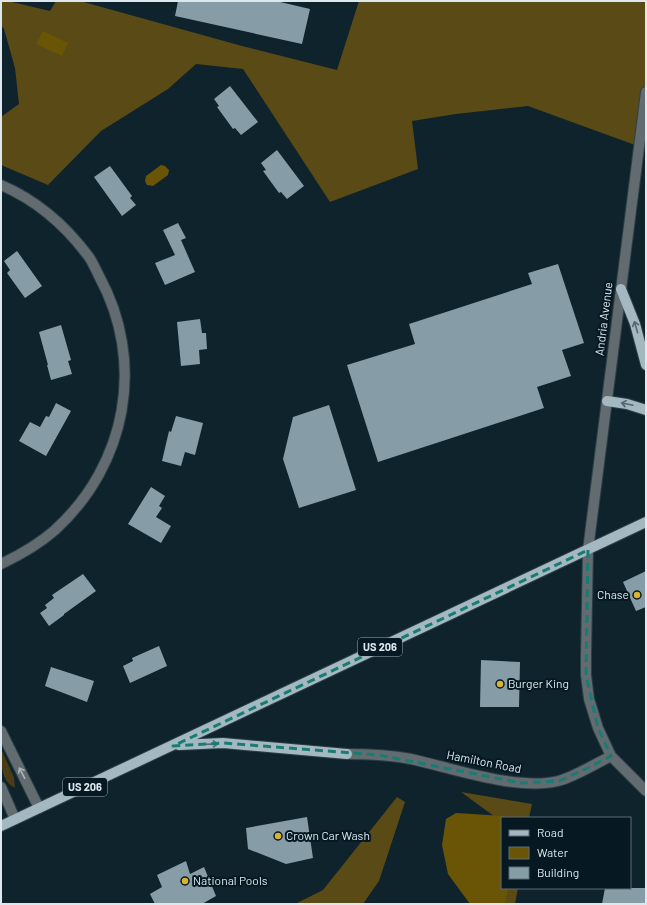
<svg xmlns="http://www.w3.org/2000/svg" width="647" height="905" font-family="Barlow,sans-serif">
	<style>
		.green { fill: #493c16 }
		.forest { fill: #5a4a15 }
		.water { fill: #6a5506 }
		.building { fill: #869da8 }
		.lines { fill: none; stroke-linecap: round; stroke-linejoin: round }
		.minor-casing { stroke: #2c3f47; stroke-width: 12 }
		.major-casing { stroke: #2c3f47; stroke-width: 12 }
		.minor { stroke: #616b70; stroke-width: 10 }
		.major { stroke: #a3b8c1; stroke-width: 10 }
		.oneway { stroke: #546872 }
		.oneway2 { stroke: #abb6bc }
		.marked { fill: none; stroke: #197c74; stroke-width: 3; stroke-dasharray: 8 5; stroke-linejoin: round }
		.poi-dot { fill: #dab333; stroke: #061922; stroke-width: 1.5 }
		.labels { text-anchor: middle; stroke-width: 4; stroke-linejoin: round; paint-order: stroke }
		.shield { fill: #061922; stroke: #9caab1; stroke-width: 1 }
		.shield-label { font-size: 11px; font-weight: bold; fill: #dce8ee }
		.street-label { font-size: 12px; fill: #dce8ee; stroke: #061922 }
		.poi-label { font-size: 12px; fill: #dce8ee; stroke: #061922; text-anchor: start }
	</style>
	<rect width="100%" height="100%" fill="#0f232c"/>
	<path class="green" d="M1,749L14,777L15,788C1,782 1,763 1,749Z"/>
	<path class="forest" d="M1,1H8L50,11L56,1H80L242,46L337,70L359,1H646V149L528,106L456,114L412,121L418,169L330,202L243,69L196,64L168,89L101,131L48,185L1,165V117L19,104L15,68L4,29L1,25Z
		M461,792L532,804L529,818H502V822Z
		M397,797L405,802L379,881L363,904H295L323,890Z
		M503,888H518L515,904H501Z"/>
	<path class="water" d="M43,31L68,43L62,56L36,44Z
		M161,165L165,166L169,170L168,175L153,186L147,185L145,181L146,176Z
		M456,813L504,816L507,818H502V888H508L505,904H470L448,874L442,845L446,819Z"/>
	<path class="building" d="M178,1H276L310,9L302,44L175,16Z
		M230,86L258,122L241,135L235,128L233,129L217,107L219,106L214,99Z
		M277,150L304,186L287,199L281,192L279,193L263,171L266,170L261,163Z
		M110,166L132,196L130,198L136,205L122,216L94,177Z
		M178,223L186,238L181,240L195,272L165,285L155,263L175,255L163,230Z
		M17,251L42,286L25,298L7,273L10,270L4,261Z
		M558,264L584,343L562,350L571,376L537,387L544,408L378,462L347,365L415,344L409,324L532,284L528,273Z
		M200,319L202,333H206L207,349L199,350L200,364L181,366L177,322Z
		M61,325L71,360L68,361L72,374L51,380L47,365H48L39,332Z
		M56,403L71,411L46,456L19,441L30,422L40,427L46,416L49,417Z
		M329,405L356,490L299,508L283,459L293,417Z
		M176,416L203,423L195,455L185,452L181,466L162,461L169,431L171,432Z
		M151,487L165,496L159,506L162,508L156,517L171,526L161,543L128,524Z
		M646,571V607L636,611L623,582Z
		M83,574L96,591L64,614V615L49,626L40,613L47,608L45,605L54,598L52,595Z
		M159,646L167,666L130,683L123,666L133,661L132,658Z
		M481,660L520,662L519,707H480Z
		M51,667L94,681L87,702L45,686Z
		M307,817L313,858L286,864L248,849L246,828Z
		M186,861L190,874L204,867L216,896L202,904H155L150,894L162,887L157,875Z
		M605,888H646V904H602Z"/>
	<g class="lines">
		<g class="minor-casing">
			<path id="minor" d="M646,92L588,550L586,655V675L589,699L598,728L611,756L646,791
				M1,185C36,200 66,226 89,257C93,263 96,270 99,276C146,362 127,464 55,530C39,544 20,555 1,564
				M1,731L39,808
				M347,754C368,754 390,755 411,759C452,768 517,791 558,781C574,777 595,764 611,756
				M1,787L15,819"/>
		</g>
		<g class="major-casing">
			<path id="major" d="M621,289L635,324L646,365
				M607,401L627,404L646,410
				M179,745L223,743L347,754
				M1,826L646,522"/>
		</g>
		<use href="#minor" class="minor"/>
		<use href="#major" class="major"/>
	</g>
	<defs><path id="oneway-shaft" d="M-6 0H5M1.5-3L5.5 0L1.5 3" fill="none" stroke-width="1.6" stroke-linecap="round" stroke-linejoin="round"/></defs>
	<g class="oneway">
		<use href="#oneway-shaft" transform="translate(636 327) rotate(-106)"/>
		<use href="#oneway-shaft" transform="translate(627 404) rotate(-168)"/>
		<use href="#oneway-shaft" transform="translate(212 744) rotate(-2)"/>
	</g>
	<use class="oneway2" href="#oneway-shaft" transform="translate(22 773) rotate(-117)"/>
	<path class="marked" d="M588,550L586,675L598,728L611,756L588,768L559,781L521,783L379,755L223,743L173,746Z"/>
	<g class="poi-dot">
		<circle cx="637" cy="595" r="4"/>
		<circle cx="500" cy="684" r="4"/>
		<circle cx="278" cy="836" r="4"/>
		<circle cx="185" cy="881" r="4"/>
	</g>
	<g class="labels">
		<g class="shield">
			<rect x="358" y="638" width="44" height="18" rx="3"/>
			<rect x="63" y="778" width="44" height="18" rx="3"/>
		</g>
		<g class="shield-label">
			<text x="380" y="651">US 206</text>
			<text x="85" y="791">US 206</text>
		</g>
		<g class="street-label">
			<text transform="translate(604 319) rotate(-83)" y="4">Andria Avenue</text>
			<text transform="translate(484 762) rotate(11)" y="4">Hamilton Road</text>
		</g>
		<g class="poi-label">
			<text x="629" y="599" text-anchor="end">Chase</text>
			<text x="508" y="688">Burger King</text>
			<text x="286" y="840">Crown Car Wash</text>
			<text x="193" y="885">National Pools</text>
		</g>
	</g>
	<rect width="647" height="905" fill="none" stroke="#dce8ee" stroke-width="4"/>
	<rect x="501" y="817" width="130" height="72" fill="#061922" stroke="#5c6c74"/>
	<rect x="509" y="830" width="20" height="6" fill="#a3b8c1" stroke="#5c6c74"/>
	<text x="537" y="837" font-size="12" fill="#dce8ee">Road</text>
	<rect x="509" y="847" width="20" height="12" fill="#6a5506" stroke="#5c6c74"/>
	<text x="537" y="857" font-size="12" fill="#dce8ee">Water</text>
	<rect x="509" y="867" width="20" height="12" fill="#869da8" stroke="#5c6c74"/>
	<text x="537" y="877" font-size="12" fill="#dce8ee">Building</text>
</svg>
